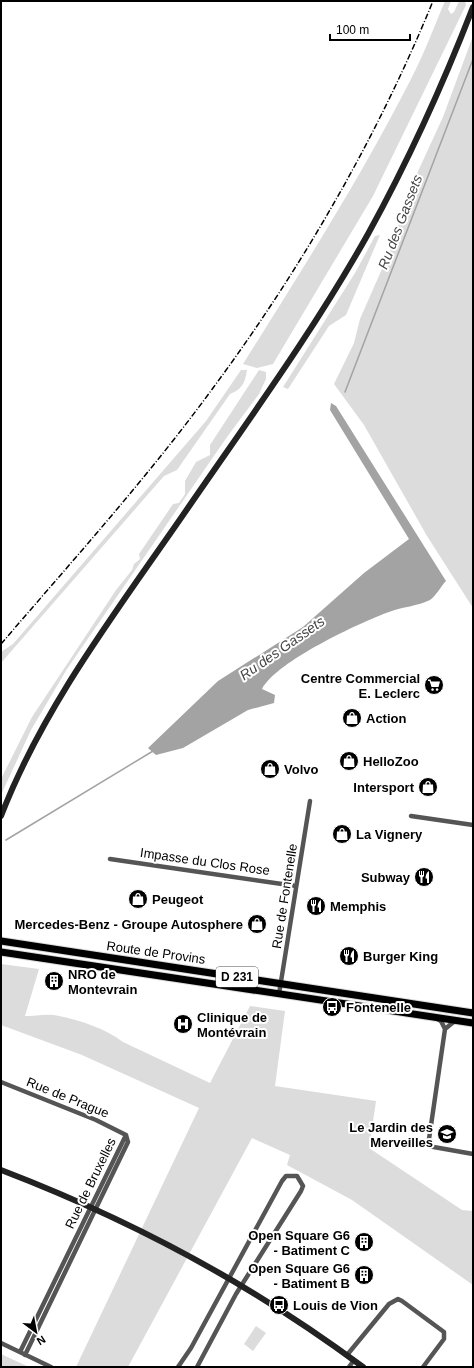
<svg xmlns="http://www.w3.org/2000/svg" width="474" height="1368" font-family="Helvetica,sans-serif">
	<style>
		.green { fill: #dcdcdc }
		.water { fill: #a3a3a3 }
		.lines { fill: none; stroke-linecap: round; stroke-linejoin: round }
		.stream { stroke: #a3a3a3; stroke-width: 1.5 }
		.primary-casing { stroke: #dbdbdb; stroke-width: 9 }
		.street { stroke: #555; stroke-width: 4.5 }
		.secondary { stroke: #222; stroke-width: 6 }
		.primary { stroke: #000; stroke-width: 7 }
		.rail { stroke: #000; stroke-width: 1.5; stroke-dasharray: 6 2 1 2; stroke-linecap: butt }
		.labels { text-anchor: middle; stroke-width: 4; stroke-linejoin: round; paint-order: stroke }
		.shield { fill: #fff; stroke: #4c4c4c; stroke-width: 1 }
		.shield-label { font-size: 12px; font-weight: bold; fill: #000 }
		.poi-label { font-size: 13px; font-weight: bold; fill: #000; stroke: #fff; text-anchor: start }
		.street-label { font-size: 13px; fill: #000; stroke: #fff }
		.water-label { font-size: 14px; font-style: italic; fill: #444; stroke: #fff }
	</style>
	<rect width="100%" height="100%" fill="#fff"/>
	<path class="green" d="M445,1H451L448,9L451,14L454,12L459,1H465L466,5L373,196L273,364L257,368L243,364C302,270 361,177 411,79C424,54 434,27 445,1Z
		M473,36V608L427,536L364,425L334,384L354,343L360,319L392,246L408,193L443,117Z
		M380,235L346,315L329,326L288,389L283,387L355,273L375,236Z
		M241,370H247C245,382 243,389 230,394L177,470L164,476L1,663V652L13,644L206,421Z
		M259,370L266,372V379L259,394L227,437L67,669L31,730L1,795V779L32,717L116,590L132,570L134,564L140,559L139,554L173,504L179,503L185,494V481L196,462L210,455V445Z
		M1,964L39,969L25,1016C36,1016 49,1013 59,1016C80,1020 106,1029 123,1042L210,1083L250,1006L285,1011L275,1086L376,1101L369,1148L462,1210L473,1211V1285L352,1200L287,1165L290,1155L252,1138L128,1367H76L199,1108L82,1055L1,1025Z
		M256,1326L266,1333L253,1351L244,1344Z
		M1,1354L29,1367H1Z"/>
	<path class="water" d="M331,403L336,406L446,581C441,586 436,596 430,600C418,606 402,607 389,612C359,623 277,661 262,689L275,695L274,703L248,710L183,748L156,755L148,748L218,681L303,627L364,573L409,539L330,410Z"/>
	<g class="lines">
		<path class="stream" d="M345,392L473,59
			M6,840L153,751"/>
		<g class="primary-casing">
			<path id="primary" d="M1,941L473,1013
				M1,952L473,1023"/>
		</g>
		<path class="street" d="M411,816L473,825
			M110,859L296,886
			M279,994L310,801
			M436,1018L441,1021L445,1029
			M456,1020L445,1029L428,1146L473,1154
			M1,1082L96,1120L126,1135
			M1,1343L51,1367
			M20,1352L126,1135
			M25,1355L128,1142L126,1135
			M347,1355L389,1304L398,1299L402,1301L444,1332V1339L423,1367
			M178,1367L191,1348L282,1181L286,1176H297L303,1186L301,1191L236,1294L197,1367
			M349,1367L354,1360"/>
		<path class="secondary" d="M1,816C45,702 123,603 192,502C252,415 316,327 368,234C407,163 444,82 473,7
			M1,1170C129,1219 253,1285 363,1367"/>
		<use href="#primary" class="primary"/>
		<path class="rail" d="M1,644C73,560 148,477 213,388C301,269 377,138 433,1"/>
	</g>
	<defs>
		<g id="supermarket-disc" transform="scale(1)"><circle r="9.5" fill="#000" stroke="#fff"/><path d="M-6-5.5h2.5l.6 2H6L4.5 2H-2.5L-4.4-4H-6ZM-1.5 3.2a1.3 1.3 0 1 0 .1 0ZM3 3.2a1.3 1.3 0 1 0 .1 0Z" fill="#fff"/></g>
		<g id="shop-disc" transform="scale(1)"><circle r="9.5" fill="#000" stroke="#fff"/><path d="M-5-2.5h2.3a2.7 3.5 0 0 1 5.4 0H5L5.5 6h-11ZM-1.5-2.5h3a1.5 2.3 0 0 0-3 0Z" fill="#fff"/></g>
		<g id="restaurant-disc" transform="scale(1)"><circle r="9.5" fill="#000" stroke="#fff"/><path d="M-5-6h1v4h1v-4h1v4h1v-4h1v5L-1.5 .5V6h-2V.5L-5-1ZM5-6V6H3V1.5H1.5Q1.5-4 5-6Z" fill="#fff"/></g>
		<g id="building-disc" transform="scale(1)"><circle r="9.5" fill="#000" stroke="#fff"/><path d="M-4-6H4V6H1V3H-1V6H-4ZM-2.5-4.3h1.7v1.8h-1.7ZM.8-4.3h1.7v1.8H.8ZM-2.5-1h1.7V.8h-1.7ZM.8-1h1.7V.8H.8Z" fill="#fff"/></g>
		<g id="bus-disc" transform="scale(1)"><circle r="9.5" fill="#000" stroke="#fff"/><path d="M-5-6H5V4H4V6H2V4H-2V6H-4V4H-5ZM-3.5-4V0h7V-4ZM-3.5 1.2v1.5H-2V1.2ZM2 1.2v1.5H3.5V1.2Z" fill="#fff"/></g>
		<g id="hospital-disc" transform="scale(1)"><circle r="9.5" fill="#000" stroke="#fff"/><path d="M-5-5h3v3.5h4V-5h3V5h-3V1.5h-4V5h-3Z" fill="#fff"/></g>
		<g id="school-disc" transform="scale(1)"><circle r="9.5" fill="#000" stroke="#fff"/><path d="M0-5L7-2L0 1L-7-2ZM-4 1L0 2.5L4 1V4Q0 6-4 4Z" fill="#fff"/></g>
	</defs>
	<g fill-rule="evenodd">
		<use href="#supermarket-disc" x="434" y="685"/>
		<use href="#shop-disc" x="352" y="718"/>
		<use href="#shop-disc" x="349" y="761"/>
		<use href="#shop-disc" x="270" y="769"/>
		<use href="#shop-disc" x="428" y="787"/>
		<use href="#shop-disc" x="342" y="834"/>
		<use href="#restaurant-disc" x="424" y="877"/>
		<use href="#shop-disc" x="138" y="899"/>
		<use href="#restaurant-disc" x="316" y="906"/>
		<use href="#shop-disc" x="257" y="924"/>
		<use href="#restaurant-disc" x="349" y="956"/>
		<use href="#building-disc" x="54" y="981"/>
		<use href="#bus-disc" x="332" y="1007"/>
		<use href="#hospital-disc" x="183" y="1024"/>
		<use href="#school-disc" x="447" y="1134"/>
		<use href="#building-disc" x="364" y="1242"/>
		<use href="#building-disc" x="364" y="1275"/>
		<use href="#bus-disc" x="279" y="1305"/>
	</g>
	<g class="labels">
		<rect class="shield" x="216" y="967" width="42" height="20" rx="3"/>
		<g class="shield-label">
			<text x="237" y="981">D 231</text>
		</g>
		<g class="poi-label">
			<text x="420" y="683" text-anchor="end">Centre Commercial<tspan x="420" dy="15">E. Leclerc</tspan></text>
			<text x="366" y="723">Action</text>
			<text x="363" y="766">HelloZoo</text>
			<text x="284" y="774">Volvo</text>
			<text x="414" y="792" text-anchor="end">Intersport</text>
			<text x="356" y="839">La Vignery</text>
			<text x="410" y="882" text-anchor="end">Subway</text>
			<text x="152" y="904">Peugeot</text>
			<text x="330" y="911">Memphis</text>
			<text x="243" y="929" text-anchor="end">Mercedes-Benz - Groupe Autosphere</text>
			<text x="363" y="961">Burger King</text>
			<text x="68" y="979">NRO de<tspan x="68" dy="15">Montevrain</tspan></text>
			<text x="346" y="1012">Fontenelle</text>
			<text x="197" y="1022">Clinique de<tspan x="197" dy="15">Montévrain</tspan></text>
			<text x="433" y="1132" text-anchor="end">Le Jardin des<tspan x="433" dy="15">Merveilles</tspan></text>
			<text x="350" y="1240" text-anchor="end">Open Square G6<tspan x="350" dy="15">- Batiment C</tspan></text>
			<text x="350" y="1273" text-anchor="end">Open Square G6<tspan x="350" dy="15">- Batiment B</tspan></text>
			<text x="293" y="1310">Louis de Vion</text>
		</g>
		<g class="street-label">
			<text transform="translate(205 861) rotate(8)" y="5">Impasse du Clos Rose</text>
			<text transform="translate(284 896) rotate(-81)" y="5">Rue de Fontenelle</text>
			<text transform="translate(156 952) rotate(8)" y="5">Route de Provins</text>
			<text transform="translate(68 1097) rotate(22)" y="5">Rue de Prague</text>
			<text transform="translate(90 1183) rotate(-64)" y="5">Rue de Bruxelles</text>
		</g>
		<g class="water-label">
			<text transform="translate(400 222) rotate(-69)" y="5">Ru des Gassets</text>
			<text transform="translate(282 648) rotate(-35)" y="5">Ru des Gassets</text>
		</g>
	</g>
	<rect width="474" height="1368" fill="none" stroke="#000000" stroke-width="4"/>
	<g transform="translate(36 1332) rotate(148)" stroke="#ffffff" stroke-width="3" paint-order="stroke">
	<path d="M0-3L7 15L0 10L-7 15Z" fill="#000000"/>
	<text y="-6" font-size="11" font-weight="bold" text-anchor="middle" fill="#000000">N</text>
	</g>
	<path d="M330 34v6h80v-6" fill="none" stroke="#000000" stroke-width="2"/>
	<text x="336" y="34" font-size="12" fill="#000000" stroke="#ffffff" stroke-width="3" paint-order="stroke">100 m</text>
</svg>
